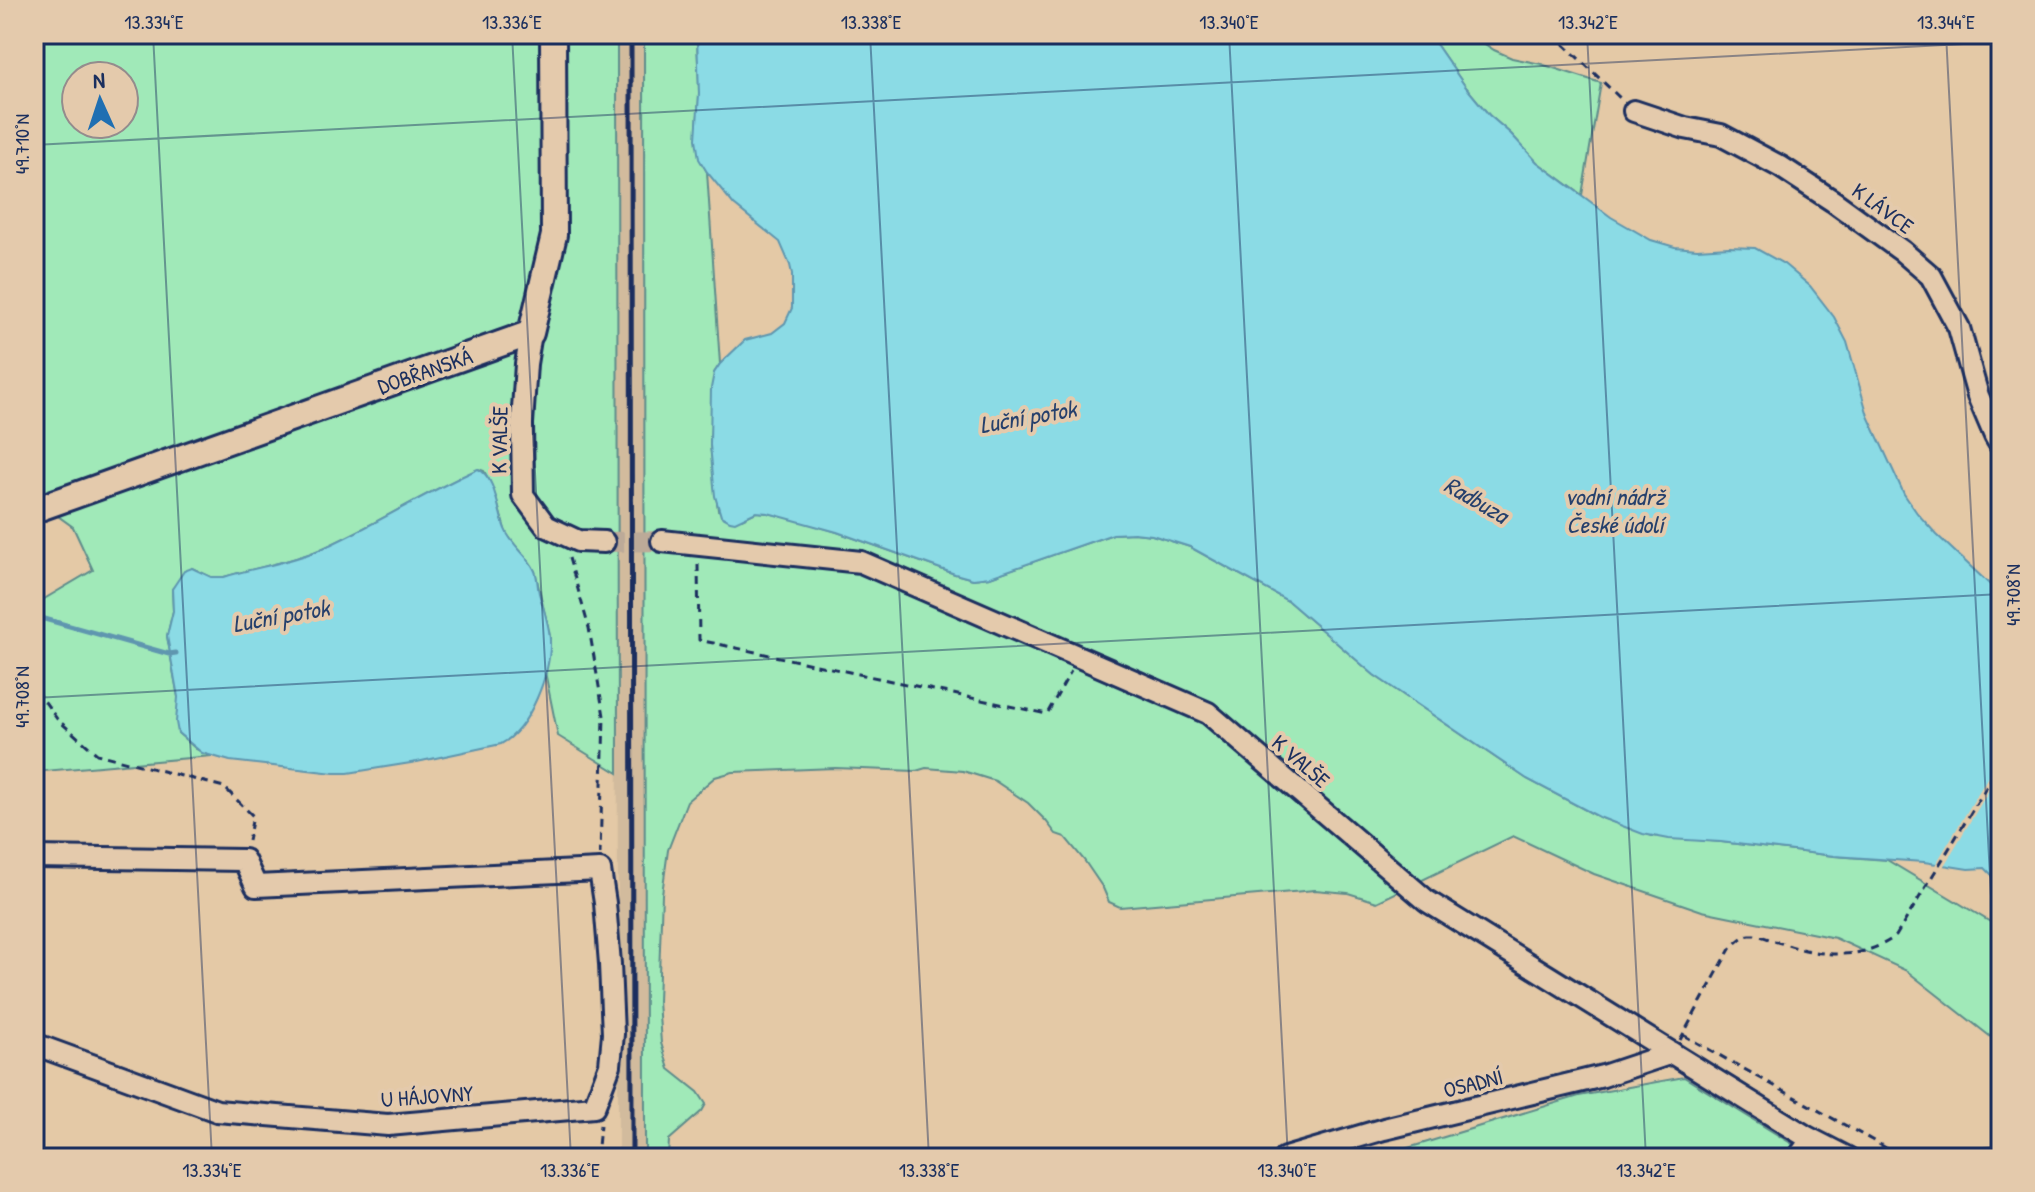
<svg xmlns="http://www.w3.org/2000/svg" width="2035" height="1192" font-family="'Patrick Hand',sans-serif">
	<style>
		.built { fill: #d2bb9d }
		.green { fill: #a0e9b8; stroke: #5e8c8b; stroke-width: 2; fill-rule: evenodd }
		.water { fill: #8bdbe5; stroke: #5e96af; stroke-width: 2 }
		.pier { fill: #e4c9a6 }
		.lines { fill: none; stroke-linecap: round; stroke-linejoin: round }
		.stream { stroke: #5e96af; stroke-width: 5 }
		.minor-tunnel { stroke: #bcaa98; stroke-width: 20; stroke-dasharray: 20 10; stroke-linecap: butt }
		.service-casing { stroke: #1b2f5e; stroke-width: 16 }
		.minor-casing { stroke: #1b2f5e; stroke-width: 26 }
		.tertiary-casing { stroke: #1b2f5e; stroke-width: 30 }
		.path { stroke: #1b2f5e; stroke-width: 3; stroke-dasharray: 8 6; stroke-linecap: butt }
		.service { stroke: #e4caac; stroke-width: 10 }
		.minor { stroke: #e4caac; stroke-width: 20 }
		.tertiary { stroke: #e4caac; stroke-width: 24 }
		.rail { stroke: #1b2f5e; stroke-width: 5 }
		.ticks { fill: none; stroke: #1b2f5e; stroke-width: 2; stroke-opacity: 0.45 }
		.labels { text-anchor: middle; stroke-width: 8; stroke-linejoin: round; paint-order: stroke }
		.street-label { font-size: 22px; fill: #1b2f5e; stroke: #e4caac }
		.water-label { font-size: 24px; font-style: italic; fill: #26406c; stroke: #e4caac }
		.neatline { fill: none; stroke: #1b2f5e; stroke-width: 3 }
		.ticks-label { font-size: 20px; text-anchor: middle; fill: #1b2f5e }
	</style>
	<rect width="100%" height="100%" fill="#e4c9a6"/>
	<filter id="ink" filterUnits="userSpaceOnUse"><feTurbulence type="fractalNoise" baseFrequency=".0125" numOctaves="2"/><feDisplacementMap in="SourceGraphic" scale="16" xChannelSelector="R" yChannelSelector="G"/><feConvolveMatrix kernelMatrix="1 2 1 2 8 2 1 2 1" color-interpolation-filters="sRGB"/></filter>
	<g filter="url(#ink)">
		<polygon class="built" points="617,34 644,34 645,1158 618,1158"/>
		<g class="green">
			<path d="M34 34H617L618 773 558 736 545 672 549 653 550 636 535 571 506 533 496 498 489 480 484 471 479 469C424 493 374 526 319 550 289 563 256 567 224 577H211L192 568 172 589 173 611 167 636 178 697V733L196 749 211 756 34 772V605L93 570 73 527 44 506 34 504ZM76 76H124V124H76Z"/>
			<path d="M644 34H697C697 53 699 72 699 92 699 122 691 145 707 172L720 364 714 373 710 445 718 510 742 519 756 512 768 513 791 518 837 532 955 574 973 579 990 577 1113 534 1134 533 1152 535 1190 547 1288 601 1374 675 1527 779 1599 817 1652 836 1721 842 1834 856 1887 860 1997 926 2001 932V1045L1907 971 1835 938 1702 911 1594 874 1513 836 1377 902 1348 893 1315 890 1120 907 1109 902 1103 888 1084 860 1065 837 1056 834 1046 821 1028 803 995 781 963 771 926 768 916 771 835 768 733 772 715 777 687 801 668 850 662 894 658 1001 661 1043 669 1069 698 1092 706 1104 702 1111 669 1140 668 1158H645Z"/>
			<polygon points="1429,34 1470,34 1494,50 1512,58 1541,64 1601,83 1582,195 1537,162 1511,134 1489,115 1465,86"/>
			<polygon points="1684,1077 1815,1158 1375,1158 1579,1096"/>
		</g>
		<g class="water">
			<polygon points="697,34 1429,34 1465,86 1489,115 1511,134 1537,162 1611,217 1651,240 1675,247 1697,249 1729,247 1755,248 1784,264 1810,286 1834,317 1847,342 1868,416 1904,494 1917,513 1937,535 2001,595 2001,884 1985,868 1968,869 1924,862 1834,856 1721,842 1669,839 1643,834 1599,817 1527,779 1374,675 1288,601 1190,547 1152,535 1134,533 1113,534 990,577 973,579 955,574 837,532 768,513 756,512 735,522 730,521 721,516 715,496 710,445 711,388 714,373 720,364 745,340 772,333 785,323 792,308 792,274 790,265 780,242 734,205 707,172 699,159 696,139 699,94"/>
			<path d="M478 469C496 476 498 513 505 529 511 545 527 554 534 569 538 576 537 585 539 593 543 608 550 625 550 641 551 672 530 729 501 744L417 762 348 773H334L230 761 202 753 178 733 176 722 178 697 167 636 173 611 172 589 184 571 192 568 211 577H224C256 567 289 563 319 550 374 526 424 493 478 469Z"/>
		</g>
		<polygon class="pier" points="2001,755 2001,770 1942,869 1934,867"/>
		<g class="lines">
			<polyline class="stream" points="34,616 169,654 176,653"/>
			<polyline class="minor-tunnel" points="604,542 662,541"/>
			<g class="service-casing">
				<polyline id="service" points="1792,1158 1807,1137"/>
			</g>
			<g class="minor-casing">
				<g id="minor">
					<polyline points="1634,111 1685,128 1721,135 1781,167 1833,201 1902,251 1931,276 1959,328 1978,396 1995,436 2001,446"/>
					<polyline points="531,333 526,364 522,424 523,495 546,526 578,541 604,542"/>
					<polyline points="662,541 861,562 1208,713 1427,901 1807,1137 1848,1158"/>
					<polyline points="34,857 244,860 256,886 600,870 605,903 610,964 613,1034 610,1065 594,1107 388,1125 217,1111 34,1044"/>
					<polyline points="1285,1158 1384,1129 1603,1076 1672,1053"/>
				</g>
			</g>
			<g class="tertiary-casing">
				<polyline id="tertiary" points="34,510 531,333 554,235 553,34"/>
			</g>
			<g class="path">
				<polyline points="1553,34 1620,98"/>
				<polyline points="569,558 589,628 604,716 600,854"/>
				<polyline points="698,564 699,640 1047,714 1071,671"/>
				<polyline points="34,676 38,692 57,719 97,754 224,787 253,816 248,841"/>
				<polyline points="1683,1035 1904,1158"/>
				<path d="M1680 1040 1730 949C1736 943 1741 936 1750 935 1760 934 1772 941 1781 943 1820 956 1860 962 1896 936L2001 763"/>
				<polyline points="597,1158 600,1125"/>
			</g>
			<use href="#service" class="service"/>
			<use href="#minor" class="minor"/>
			<use href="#tertiary" class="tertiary"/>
			<polyline class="rail" points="631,34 632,1158"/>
		</g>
	</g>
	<path class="ticks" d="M153 34 212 1158M512 34 571 1158M870 34 929 1158M1229 34 1288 1158M1587 34 1646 1158M1946 34 2001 1087M34 145 2001 42M34 698 2001 594M1797 1158 2001 1147"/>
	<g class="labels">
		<g class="street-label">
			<text transform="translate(1883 208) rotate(36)" y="8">K LÁVCE</text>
			<text transform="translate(425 371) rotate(-19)" y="8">DOBŘANSKÁ</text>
			<text transform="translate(499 440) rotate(-89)" y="8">K VALŠE</text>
			<text transform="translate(1301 761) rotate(41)" y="8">K VALŠE</text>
			<text transform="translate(1473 1083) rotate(-14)" y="8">OSADNÍ</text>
			<text transform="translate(427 1096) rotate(-4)" y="8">U HÁJOVNY</text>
		</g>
		<g class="water-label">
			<text transform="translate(1028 417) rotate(-10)" y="8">Luční potok</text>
			<text x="1615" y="505">vodní nádrž<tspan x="1615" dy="28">České údolí</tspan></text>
			<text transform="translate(1476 500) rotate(30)" y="8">Radbuza</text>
			<text transform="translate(281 616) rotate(-10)" y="8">Luční potok</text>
		</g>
	</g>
	<rect width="2035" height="1192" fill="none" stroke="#e4caac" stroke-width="88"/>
	<g transform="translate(100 100) rotate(357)"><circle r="38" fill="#e4caac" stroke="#948c8d" stroke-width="2"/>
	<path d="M0-6L14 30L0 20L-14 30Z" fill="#1f6fb2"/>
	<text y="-12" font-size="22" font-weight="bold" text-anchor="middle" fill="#1b2f5e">N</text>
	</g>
	<rect x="44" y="44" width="1947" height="1104" class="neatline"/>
	<g class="ticks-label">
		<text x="154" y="29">13.334°E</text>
		<text x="512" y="29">13.336°E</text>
		<text x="871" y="29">13.338°E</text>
		<text x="1229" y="29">13.340°E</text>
		<text x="1588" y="29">13.342°E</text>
		<text x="1946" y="29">13.344°E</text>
		<text transform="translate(22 144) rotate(-90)" y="7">49.710°N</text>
		<text transform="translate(2013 595) rotate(-90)" y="7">49.708°N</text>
		<text transform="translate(22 697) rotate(-90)" y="7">49.708°N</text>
		<text x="212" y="1177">13.334°E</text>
		<text x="570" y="1177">13.336°E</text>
		<text x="929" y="1177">13.338°E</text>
		<text x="1287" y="1177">13.340°E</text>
		<text x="1646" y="1177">13.342°E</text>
	</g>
</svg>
